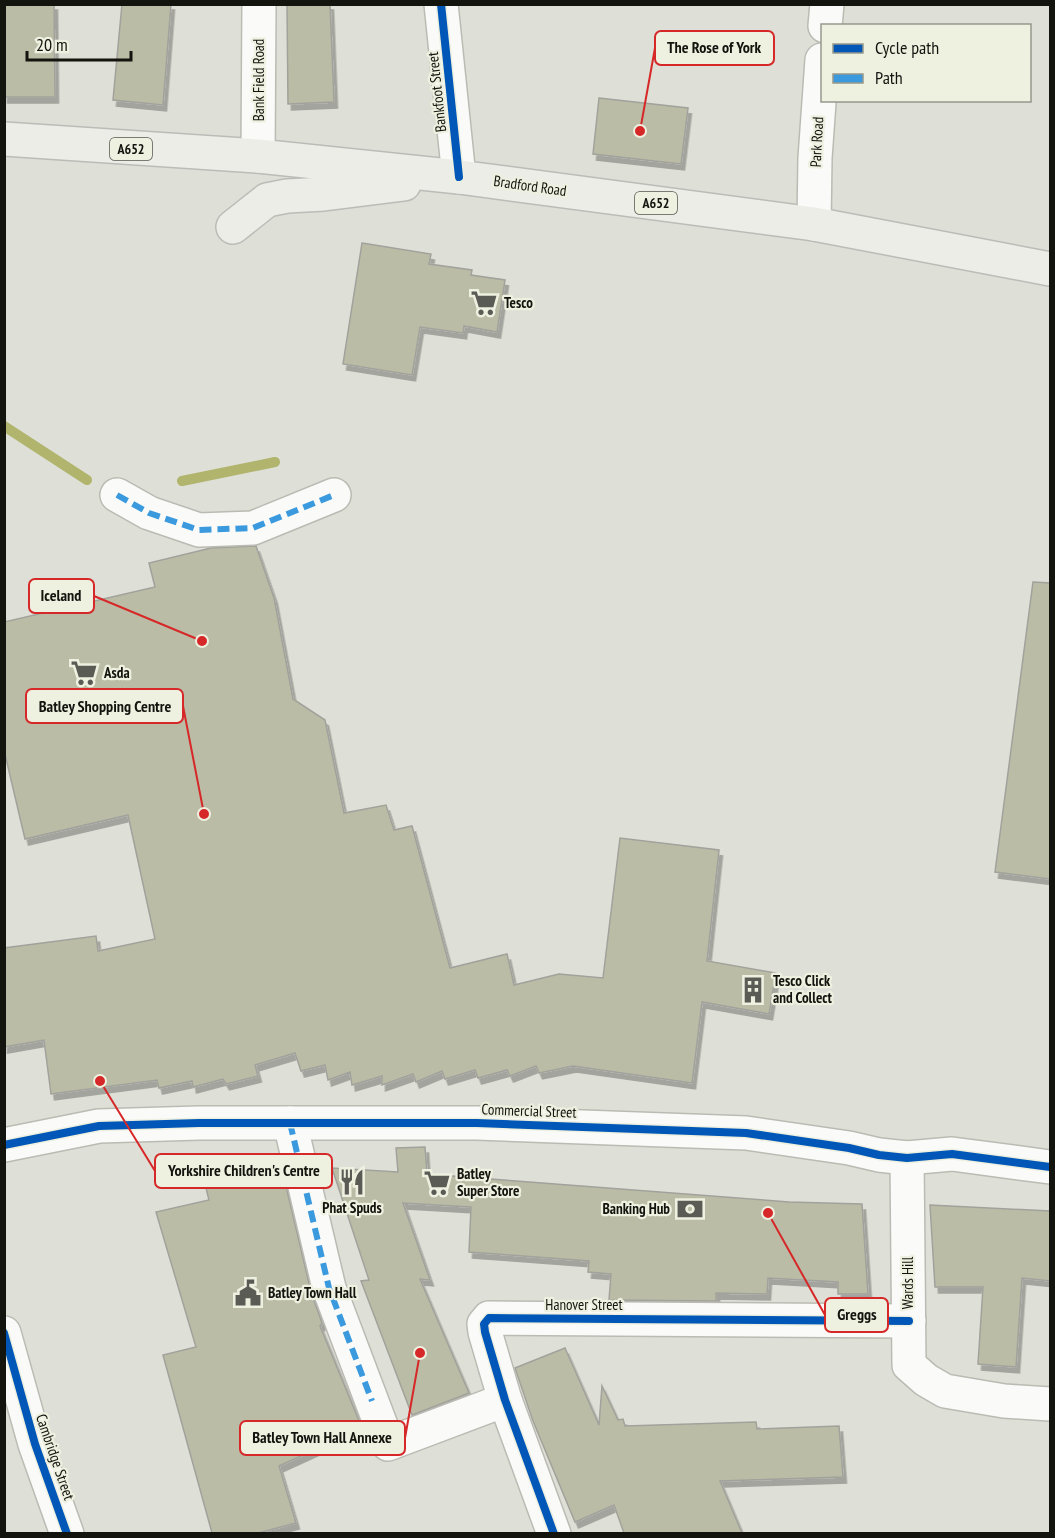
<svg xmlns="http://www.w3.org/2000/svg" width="1055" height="1538" font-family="'PT Sans Narrow',sans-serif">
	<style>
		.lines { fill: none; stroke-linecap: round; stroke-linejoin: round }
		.stream { stroke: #b0b46c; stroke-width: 10 }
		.building { fill: #bbbca6; stroke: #a2a29c; stroke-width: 1.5; filter: url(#shadow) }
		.minor-casing { stroke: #bbbbb4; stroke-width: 36 }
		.major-casing { stroke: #bbbcb8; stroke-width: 36 }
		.minor { stroke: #fafaf9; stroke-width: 33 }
		.major { stroke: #ecede7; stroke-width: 33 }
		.quiet { stroke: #3b9ade; stroke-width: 6; stroke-dasharray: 12 6; stroke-linecap: butt }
		.cycleway-casing { stroke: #eef0e0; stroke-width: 11 }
		.cycleway { stroke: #0057b8; stroke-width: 8 }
		.labels { text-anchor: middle; stroke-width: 4.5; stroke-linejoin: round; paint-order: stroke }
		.shield { fill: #eef0e0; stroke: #55564e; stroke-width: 1.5 }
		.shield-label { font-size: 14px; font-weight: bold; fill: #14140f }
		.street-label { font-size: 15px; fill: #14140f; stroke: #eef0e0 }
		.poi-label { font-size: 15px; font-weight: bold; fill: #14140f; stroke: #eef0e0; text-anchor: start }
		.leader { fill: none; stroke: #d62828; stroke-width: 2 }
		.callout-dot { fill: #d62828; stroke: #eef0e0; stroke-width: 2 }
		.callout { fill: #eef0e0; stroke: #d62828; stroke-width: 2 }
		.callout-label { font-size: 16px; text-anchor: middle; font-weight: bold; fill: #14140f }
	</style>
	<defs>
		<filter id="shadow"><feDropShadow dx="3.5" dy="6" stdDeviation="0" flood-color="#0004"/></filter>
	</defs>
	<rect width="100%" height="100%" fill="#dedfd6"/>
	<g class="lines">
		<g class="stream">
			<polyline points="4,426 87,480"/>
			<polyline points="182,481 275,462"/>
		</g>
	</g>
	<g class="building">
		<polygon points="4,4 54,4 55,97 4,97"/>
		<polygon points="122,4 171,4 163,105 113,100"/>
		<polygon points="287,4 330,4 334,102 288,104"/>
		<polygon points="599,98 688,108 681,164 593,154"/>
		<polygon points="362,243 431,254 429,264 472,270 471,275 505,280 497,332 464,326 463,333 420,327 412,375 343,364"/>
		<polygon points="256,546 274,598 293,699 325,720 344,813 386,805 394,830 412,826 450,968 507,954 514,985 559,974 603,978 620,838 719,850 707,961 776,973 769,1014 702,1002 692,1083 573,1066 539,1073 536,1066 510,1076 507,1070 478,1078 475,1070 445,1079 442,1071 416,1082 413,1074 382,1085 382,1076 352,1085 350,1072 328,1080 325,1065 301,1071 295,1053 255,1065 258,1076 226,1084 223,1079 193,1087 192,1081 159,1088 157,1080 51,1094 44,1040 4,1047 4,948 96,936 98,951 155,939 128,815 25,839 4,750 4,622 155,587 149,563 211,548"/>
		<polygon points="1033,582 1050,583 1050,879 995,872"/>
		<polygon points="425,1147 427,1174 789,1202 862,1204 868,1294 838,1294 838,1282 768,1278 767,1294 716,1293 716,1301 609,1300 611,1274 588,1272 589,1261 469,1252 471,1207 403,1203 430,1280 420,1279 469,1393 412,1415 361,1281 369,1280 332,1168 398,1172 396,1148"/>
		<polygon points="281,1165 311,1292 322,1323 320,1326 362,1428 279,1466 296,1523 258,1533 212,1533 163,1355 196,1347 156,1212 209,1200 205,1184"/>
		<polygon points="930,1205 1050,1211 1050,1281 1022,1278 1016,1367 978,1364 983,1287 935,1287"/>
		<polygon points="565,1348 599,1425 602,1386 618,1420 623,1419 625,1426 756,1422 757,1429 839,1426 843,1477 720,1481 742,1533 624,1533 614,1505 575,1522 533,1421 515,1368"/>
	</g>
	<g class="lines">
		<g class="minor-casing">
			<g id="minor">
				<polyline points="441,4 459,177"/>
				<polyline points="825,26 827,4"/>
				<polyline points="258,156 259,4"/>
				<polyline points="814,224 815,158 822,60"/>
				<polyline points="117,495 149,513 199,530 253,528 334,495"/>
				<polyline points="290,1123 329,1288 388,1444 505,1400"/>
				<polyline points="4,1145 99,1126 199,1123 477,1123 746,1133 849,1148 879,1155 907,1158 952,1154 1050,1167"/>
				<polyline points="907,1158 909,1365 926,1380 945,1391 1004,1401 1050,1404"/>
				<polyline points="4,1333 35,1444 67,1534"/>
				<polyline points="554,1534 505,1400 485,1332 484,1324 489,1318 909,1321"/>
			</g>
		</g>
		<g class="major-casing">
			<g id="major">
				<polyline points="4,139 258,156 459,177 814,224 1050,269"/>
				<polyline points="233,227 267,200 287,196 324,194 404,184"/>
			</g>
		</g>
		<use href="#minor" class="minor"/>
		<use href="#major" class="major"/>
		<g class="quiet">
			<polyline points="117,495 149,513 199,530 253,528 334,495"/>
			<polyline points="290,1123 329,1288 372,1401"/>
		</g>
		<g class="cycleway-casing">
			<g id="cycleway">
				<polyline points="441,4 459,177"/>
				<polyline points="4,1145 99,1126 199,1123 477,1123 746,1133 849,1148 879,1155 907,1158 952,1154 1050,1167"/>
				<polyline points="4,1333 35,1444 67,1534"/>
				<polyline points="554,1534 505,1400 485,1332 484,1324 489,1318 909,1321"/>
			</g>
		</g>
		<use href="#cycleway" class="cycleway"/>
	</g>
	<defs>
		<g id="supermarket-bare" transform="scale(2.07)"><path d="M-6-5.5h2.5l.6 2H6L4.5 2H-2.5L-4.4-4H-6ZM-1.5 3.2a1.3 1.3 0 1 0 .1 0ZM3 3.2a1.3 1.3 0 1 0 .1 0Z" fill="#5b5b55" stroke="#eef0e0" stroke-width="2.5" paint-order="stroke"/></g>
		<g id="building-bare" transform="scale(2.07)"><path d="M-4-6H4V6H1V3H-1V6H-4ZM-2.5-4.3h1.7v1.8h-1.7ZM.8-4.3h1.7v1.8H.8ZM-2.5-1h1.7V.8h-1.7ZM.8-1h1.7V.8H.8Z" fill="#5b5b55" stroke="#eef0e0" stroke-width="2.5" paint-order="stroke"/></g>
		<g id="restaurant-bare" transform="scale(2.07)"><path d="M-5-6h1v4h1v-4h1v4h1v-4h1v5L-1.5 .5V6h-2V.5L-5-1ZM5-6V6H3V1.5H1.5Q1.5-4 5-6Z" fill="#5b5b55" stroke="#eef0e0" stroke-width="2.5" paint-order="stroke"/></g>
		<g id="bank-bare" transform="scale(2.07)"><path d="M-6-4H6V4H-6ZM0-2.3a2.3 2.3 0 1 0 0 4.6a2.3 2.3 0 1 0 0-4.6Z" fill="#5b5b55" stroke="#eef0e0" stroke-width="2.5" paint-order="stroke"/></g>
		<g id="civic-bare" transform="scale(2.07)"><path d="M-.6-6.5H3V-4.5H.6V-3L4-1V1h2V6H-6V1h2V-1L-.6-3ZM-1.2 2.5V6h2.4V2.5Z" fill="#5b5b55" stroke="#eef0e0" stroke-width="2.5" paint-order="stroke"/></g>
	</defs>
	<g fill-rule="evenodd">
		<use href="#supermarket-bare" x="484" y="303"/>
		<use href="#supermarket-bare" x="84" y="673"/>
		<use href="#building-bare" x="753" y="990"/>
		<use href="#restaurant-bare" x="352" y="1182"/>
		<use href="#supermarket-bare" x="437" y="1183"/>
		<use href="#bank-bare" x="690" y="1209"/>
		<use href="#civic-bare" x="248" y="1293"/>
	</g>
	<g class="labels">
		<g class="shield">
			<rect x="110" y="138" width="42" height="22" rx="4.5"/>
			<rect x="635" y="192" width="42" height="22" rx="4.5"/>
		</g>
		<g class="shield-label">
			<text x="131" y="154">A652</text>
			<text x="656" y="208">A652</text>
		</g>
		<g class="street-label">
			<text transform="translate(259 80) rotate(-90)" y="5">Bank Field Road</text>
			<text transform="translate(437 92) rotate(-96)" y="5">Bankfoot Street</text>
			<text transform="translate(817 142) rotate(-87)" y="5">Park Road</text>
			<text transform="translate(530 186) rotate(8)" y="5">Bradford Road</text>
			<text transform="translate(529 1111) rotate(2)" y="5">Commercial Street</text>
			<text transform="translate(908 1283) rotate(-90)" y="5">Wards Hill</text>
			<text x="584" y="1310">Hanover Street</text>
			<text transform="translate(55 1457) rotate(71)" y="5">Cambridge Street</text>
		</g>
		<g class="poi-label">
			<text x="504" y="308">Tesco</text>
			<text x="104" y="678">Asda</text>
			<text x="773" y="986">Tesco Click<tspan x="773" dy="17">and Collect</tspan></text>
			<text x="457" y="1179">Batley<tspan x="457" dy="17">Super Store</tspan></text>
			<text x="352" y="1213" text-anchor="middle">Phat Spuds</text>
			<text x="670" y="1214" text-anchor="end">Banking Hub</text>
			<text x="268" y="1298">Batley Town Hall</text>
		</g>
	</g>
	<path class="leader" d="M640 131L655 48M202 641L94 596M204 814L183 706M100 1081L155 1171M768 1213L825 1315M420 1353L405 1438"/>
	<g class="callout-dot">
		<circle cx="640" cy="131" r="6"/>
		<circle cx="202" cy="641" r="6"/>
		<circle cx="204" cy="814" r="6"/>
		<circle cx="100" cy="1081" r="6"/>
		<circle cx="768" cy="1213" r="6"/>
		<circle cx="420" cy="1353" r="6"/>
	</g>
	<g class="callout">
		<rect x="655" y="31" width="119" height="34" rx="6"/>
		<rect x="29" y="579" width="65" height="34" rx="6"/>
		<rect x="26" y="689" width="157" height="34" rx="6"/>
		<rect x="155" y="1154" width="177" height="34" rx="6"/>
		<rect x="825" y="1298" width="63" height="34" rx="6"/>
		<rect x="240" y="1421" width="165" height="34" rx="6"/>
	</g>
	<g class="callout-label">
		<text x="714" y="53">The Rose of York</text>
		<text x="61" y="601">Iceland</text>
		<text x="105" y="712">Batley Shopping Centre</text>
		<text x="244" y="1176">Yorkshire Children's Centre</text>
		<text x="857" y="1320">Greggs</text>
		<text x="322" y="1443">Batley Town Hall Annexe</text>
	</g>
	<rect width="1055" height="1538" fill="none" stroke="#14140f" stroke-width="12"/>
	<rect x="821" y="24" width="210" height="78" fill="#eef0e0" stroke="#97988c" stroke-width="1.5"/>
	<rect x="833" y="44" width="30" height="9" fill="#0057b8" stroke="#97988c" stroke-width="1.5"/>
	<text x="875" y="54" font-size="18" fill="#14140f">Cycle path</text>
	<rect x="833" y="74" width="30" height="9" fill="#3b9ade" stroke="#97988c" stroke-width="1.5"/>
	<text x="875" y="84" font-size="18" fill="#14140f">Path</text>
	<path d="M27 51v9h104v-9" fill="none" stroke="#14140f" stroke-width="3"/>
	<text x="36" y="51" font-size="18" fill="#14140f" stroke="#eef0e0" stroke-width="4.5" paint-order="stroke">20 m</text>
</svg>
